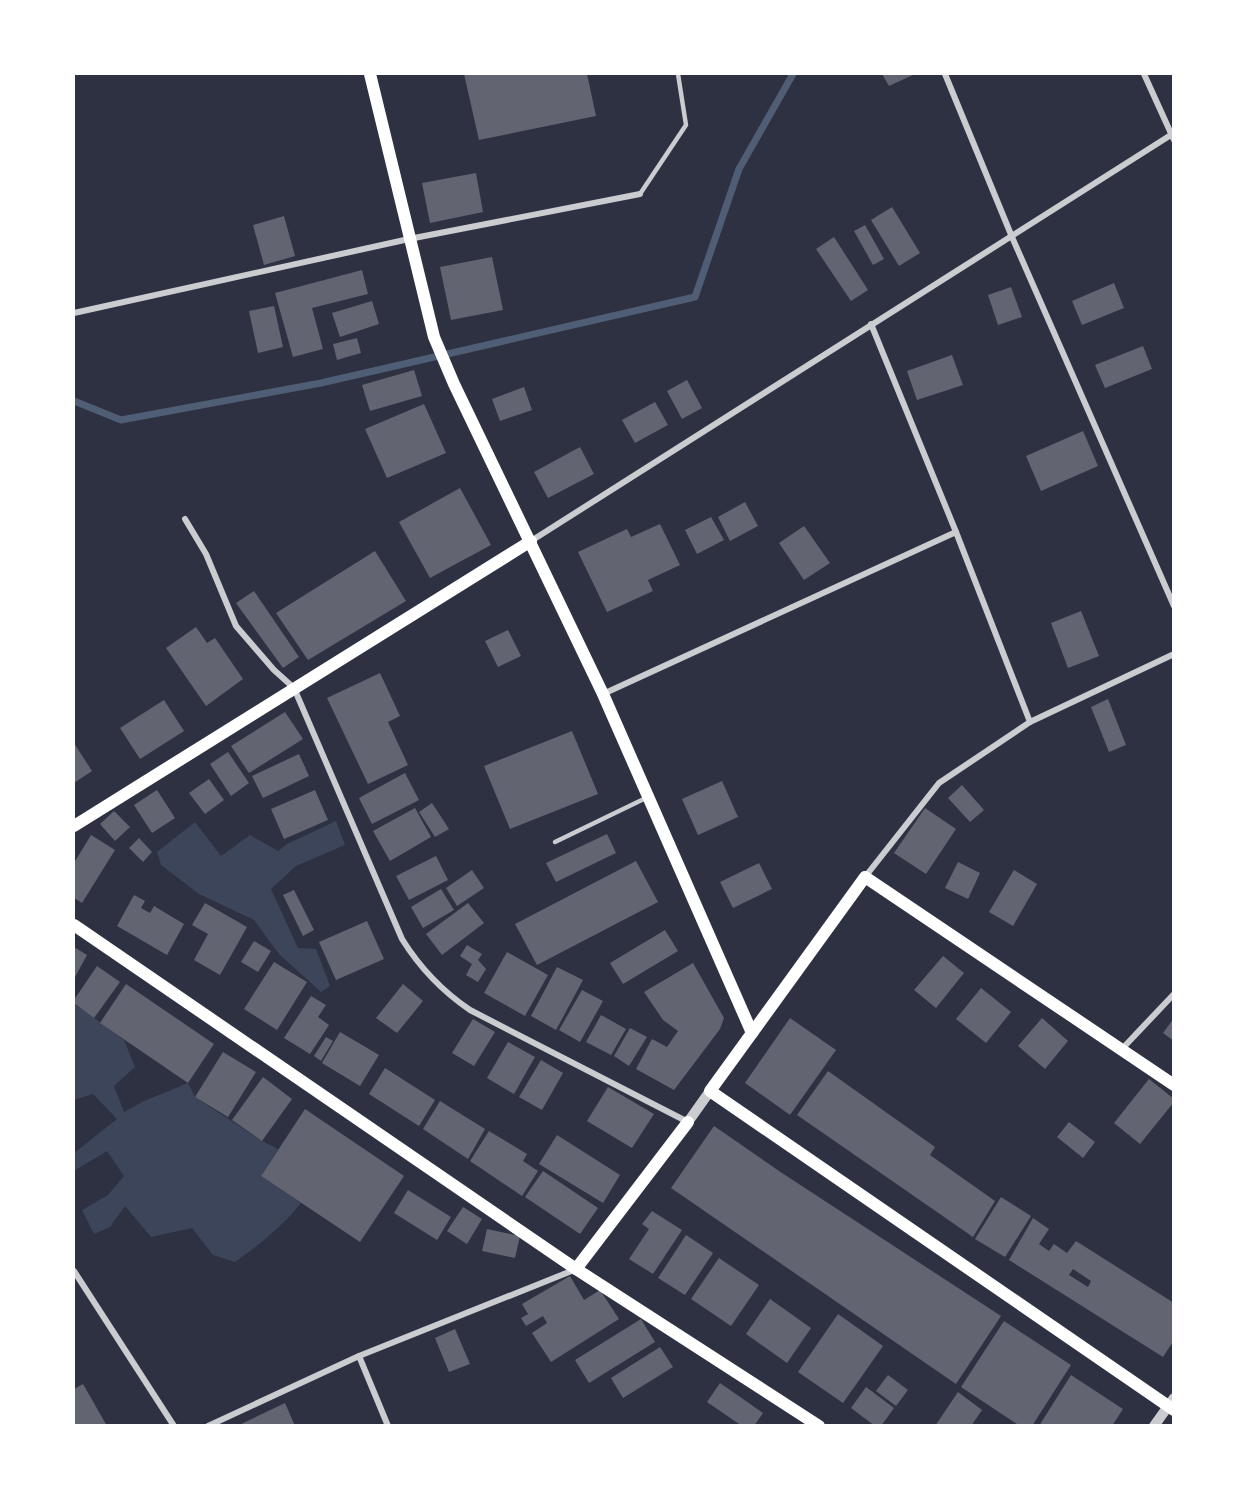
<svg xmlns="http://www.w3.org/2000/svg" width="1247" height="1499" font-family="'Golos Text',sans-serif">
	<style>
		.green { fill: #3c4559 }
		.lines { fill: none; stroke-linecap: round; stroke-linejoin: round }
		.stream { stroke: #4f5d75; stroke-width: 7 }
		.building { fill: #626471; fill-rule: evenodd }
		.service { stroke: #caccd0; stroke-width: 4.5 }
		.minor { stroke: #caccd0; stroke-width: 6 }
		.tertiary { stroke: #caccd0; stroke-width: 10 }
		.secondary { stroke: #fff; stroke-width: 12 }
	</style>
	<rect width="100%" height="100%" fill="#2d3142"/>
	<g class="green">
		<polygon points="336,821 345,845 296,866 271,889 298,948 316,949 330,986 321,992 279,954 254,920 199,894 161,865 157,852 195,822 221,856 250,835 278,851 287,844"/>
		<path d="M74 1003 124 1040 135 1067 114 1086 124 1112 144 1101 188 1083 195 1097 262 1141 278 1149 261 1176 301 1203C282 1227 260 1244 235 1262L213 1255 192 1228 151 1237 125 1206 110 1227 94 1234 82 1210 108 1195 124 1176 107 1151 74 1171V1153L117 1119 93 1094 74 1100Z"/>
	</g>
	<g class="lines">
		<polyline class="stream" points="74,401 121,420 321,383 695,297 739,169 793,74"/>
	</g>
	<g class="building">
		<polygon points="464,74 587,74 596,116 479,140"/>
		<polygon points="882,74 915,74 889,86"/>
		<polygon points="476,173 483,212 430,223 422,183"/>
		<polygon points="892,207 920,253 899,266 871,220"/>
		<polygon points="284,216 295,256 264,265 253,225"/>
		<polygon points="865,225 884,259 873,265 854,231"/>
		<polygon points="834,237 868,290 851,301 816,249"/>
		<polygon points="492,257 503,310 451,320 440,267"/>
		<polygon points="362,270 368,294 312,308 323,349 293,357 275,293"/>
		<polygon points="1114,283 1124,308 1082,325 1072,301"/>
		<polygon points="1011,287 1022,317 998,325 988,295"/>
		<polygon points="372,301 379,324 340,337 332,313"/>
		<polygon points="274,306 283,347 258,353 249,311"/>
		<polygon points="357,338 361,353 337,360 333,344"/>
		<polygon points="1143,346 1152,369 1105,388 1095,365"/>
		<polygon points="952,355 963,385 917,400 907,371"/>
		<polygon points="414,370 422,396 370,411 362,385"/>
		<polygon points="687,380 702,408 682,419 667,391"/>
		<polygon points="524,387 532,410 500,421 492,399"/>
		<polygon points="655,402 668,425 635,443 622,420"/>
		<polygon points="424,404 446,453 387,478 365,429"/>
		<polygon points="1083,431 1098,466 1041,491 1026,456"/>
		<polygon points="580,447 594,474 548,498 534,472"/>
		<polygon points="460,488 491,545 430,578 399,522"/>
		<polygon points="745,502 758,526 730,541 718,517"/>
		<polygon points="711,517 724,540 697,554 685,530"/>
		<polygon points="660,524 680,565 648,580 653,591 607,612 578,552 627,529 631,537"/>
		<polygon points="804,526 830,563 804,580 779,543"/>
		<polygon points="375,551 406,601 308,660 276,613"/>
		<polygon points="254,591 299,657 283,668 236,603"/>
		<polygon points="1081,611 1099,656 1068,668 1051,623"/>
		<polygon points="196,627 207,643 215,638 243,679 206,706 166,648"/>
		<polygon points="508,630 521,656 498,667 485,641"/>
		<polygon points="380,673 400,716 388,722 408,765 368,784 327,698"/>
		<polygon points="1108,699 1126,745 1109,752 1091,707"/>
		<polygon points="164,700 184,731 140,759 120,728"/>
		<polygon points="285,712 303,739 249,773 231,746"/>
		<polygon points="572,731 598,794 510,829 484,766"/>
		<polygon points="74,743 92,771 74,783"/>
		<polygon points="228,752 249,783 231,796 210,764"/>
		<polygon points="299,754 309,776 263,798 252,776"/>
		<polygon points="405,773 419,800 372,824 359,798"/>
		<polygon points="209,779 224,800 205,814 189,793"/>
		<polygon points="722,781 738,817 698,835 682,799"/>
		<polygon points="962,785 984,810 970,822 948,798"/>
		<polygon points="157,790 175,818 152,833 134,805"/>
		<polygon points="315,790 328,820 284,839 271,809"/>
		<polygon points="432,803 449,829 435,837 419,812"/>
		<polygon points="415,808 431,837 390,861 373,831"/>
		<polygon points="925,808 956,829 926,874 894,853"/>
		<polygon points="114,811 130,827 115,841 100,824"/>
		<polygon points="607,834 616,853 556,882 546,863"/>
		<polygon points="91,835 115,850 82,903 74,898 74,863"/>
		<polygon points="139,838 152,852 143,862 129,848"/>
		<polygon points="436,856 448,880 409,900 396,876"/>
		<polygon points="636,861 658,902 537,965 515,924"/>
		<polygon points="958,862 980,873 968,899 945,888"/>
		<polygon points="759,863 772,889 733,908 720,882"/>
		<polygon points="472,870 484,888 457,906 446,888"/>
		<polygon points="1014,870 1037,884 1013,926 989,912"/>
		<polygon points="441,889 454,910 423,928 411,907"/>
		<polygon points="294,890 314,930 303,936 283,895"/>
		<polygon points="134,895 145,901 141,908 150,913 154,906 184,924 167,955 117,926"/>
		<polygon points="205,903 247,927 220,975 194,960 208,934 192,925"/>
		<polygon points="468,903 484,923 442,955 426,934"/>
		<polygon points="367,921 384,959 336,980 319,942"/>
		<polygon points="665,930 678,951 623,984 610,963"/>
		<polygon points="254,941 271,951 258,972 241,962"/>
		<polygon points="467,945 482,954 478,960 486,969 478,982 466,975 472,964 460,956"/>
		<polygon points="74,947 87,955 74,979"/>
		<polygon points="507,952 548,975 525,1016 484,993"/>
		<polygon points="943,956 964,973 936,1008 914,990"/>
		<polygon points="274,962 307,982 277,1030 244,1009"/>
		<polygon points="693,963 724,1018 720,1029 674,1090 636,1069 652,1039 667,1047 678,1031 663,1020 644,992"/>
		<polygon points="97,966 120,982 94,1018 74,1003 74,1000"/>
		<polygon points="557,967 583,980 556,1030 531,1016"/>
		<polygon points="126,984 214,1044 188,1083 100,1023"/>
		<polygon points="403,984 423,1001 397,1033 376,1018"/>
		<polygon points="981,988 1011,1012 986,1043 956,1019"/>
		<polygon points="582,990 603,1001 580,1042 559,1030"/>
		<polygon points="311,996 326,1005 318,1017 329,1025 310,1054 284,1038"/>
		<polygon points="601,1015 626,1029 611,1055 586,1042"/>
		<polygon points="790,1018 836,1050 790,1115 745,1083"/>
		<polygon points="1042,1018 1068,1041 1045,1069 1018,1046"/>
		<polygon points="1174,1018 1174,1041 1163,1033"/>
		<polygon points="473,1019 495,1032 474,1066 452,1053"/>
		<polygon points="630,1028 647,1037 629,1066 614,1056"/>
		<polygon points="340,1032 379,1055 360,1086 322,1063"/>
		<polygon points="326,1037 333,1041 321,1061 314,1056"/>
		<polygon points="508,1042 535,1057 514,1094 487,1078"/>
		<polygon points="223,1052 256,1072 228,1117 195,1097"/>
		<polygon points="541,1060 563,1073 542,1110 519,1097"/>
		<polygon points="385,1068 435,1100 419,1126 369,1094"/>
		<polygon points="828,1071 935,1147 930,1155 995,1201 973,1237 797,1115"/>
		<polygon points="263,1077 292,1099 262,1141 232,1120"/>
		<polygon points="1149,1079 1174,1099 1174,1102 1140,1144 1114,1123"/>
		<polygon points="608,1087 654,1114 632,1148 587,1121"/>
		<polygon points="440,1101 485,1129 468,1159 423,1129"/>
		<polygon points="305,1109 404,1176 360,1242 261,1176"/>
		<polygon points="1069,1122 1095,1142 1083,1158 1057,1137"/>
		<polygon points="714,1126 782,1173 1001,1316 956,1384 671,1188"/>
		<polygon points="489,1131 527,1154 523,1161 538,1171 522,1196 470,1161"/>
		<polygon points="557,1135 620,1175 603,1203 539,1164"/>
		<polygon points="543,1171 598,1208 580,1234 525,1197"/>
		<polygon points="408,1190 451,1217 437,1240 394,1213"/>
		<polygon points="1001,1197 1031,1216 1005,1257 975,1239"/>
		<polygon points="463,1207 482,1219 467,1244 447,1231"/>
		<polygon points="652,1211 682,1230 653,1274 629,1259 649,1229 642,1224"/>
		<path d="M1033 1218 1049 1229 1039 1244 1049 1251 1054 1244 1067 1253 1076 1241 1174 1303V1340L1163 1357 1009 1260ZM1073 1269 1091 1281 1088 1287 1069 1275Z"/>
		<polygon points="487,1229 520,1236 515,1258 482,1251"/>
		<polygon points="686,1235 713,1253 685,1295 658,1278"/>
		<polygon points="719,1258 759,1285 731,1326 691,1299"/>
		<polygon points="570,1276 584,1300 600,1290 619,1319 551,1362 532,1333 547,1323 543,1316 526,1326 521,1318 528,1314 522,1304"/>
		<polygon points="770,1299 811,1328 787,1363 746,1334"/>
		<polygon points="838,1314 883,1346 843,1403 798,1372"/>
		<polygon points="641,1319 655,1342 589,1383 575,1360"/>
		<polygon points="1004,1321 1071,1365 1032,1426 1020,1426 961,1387"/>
		<polygon points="455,1329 470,1364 449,1372 435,1338"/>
		<polygon points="660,1347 673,1367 623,1398 611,1378"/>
		<polygon points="888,1375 908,1390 896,1406 876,1391"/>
		<polygon points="1071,1375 1123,1409 1112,1426 1039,1426"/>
		<polygon points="720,1383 763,1413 754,1426 742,1426 707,1402"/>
		<polygon points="83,1384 107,1426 74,1426 74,1389"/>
		<polygon points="866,1387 894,1408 881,1426 875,1426 851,1408"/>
		<polygon points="958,1392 982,1410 971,1426 935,1426"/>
		<polygon points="285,1403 295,1426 237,1426"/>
	</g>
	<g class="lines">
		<g class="service">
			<polyline points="640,194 686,125 678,74"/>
			<polyline points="555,842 648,797"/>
		</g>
		<g class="minor">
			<polyline points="945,74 1012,237 1174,606"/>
			<polyline points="1144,74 1174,140"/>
			<polyline points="74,313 409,239 640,194"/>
			<polyline points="871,324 956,532 1030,722"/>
			<path d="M185 519 206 554 236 626 274 670 294 688 402 939C420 968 442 991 470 1010L688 1122"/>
			<polyline points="531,541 1174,133"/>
			<polyline points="603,694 956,532"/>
			<polyline points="865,877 939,783 1030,722 1174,654"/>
			<polyline points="1121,1050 1174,994"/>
			<polyline points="74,1271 174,1426"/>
			<polyline points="359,1356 388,1426"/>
			<polyline points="208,1426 359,1356 574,1270"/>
		</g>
		<g class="tertiary">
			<polyline points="688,1122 710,1091"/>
			<polyline points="1154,1426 1174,1398"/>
		</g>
		<g class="secondary">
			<polyline points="370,74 434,337 454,384 603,694 752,1033"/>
			<polyline points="74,826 531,541"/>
			<polyline points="74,925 576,1269 819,1426"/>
			<polyline points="1174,1085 865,877 710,1091 1174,1410"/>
			<polyline points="576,1269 688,1122"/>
		</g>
	</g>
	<rect width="1247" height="1499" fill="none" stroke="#ffffff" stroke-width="150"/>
</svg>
